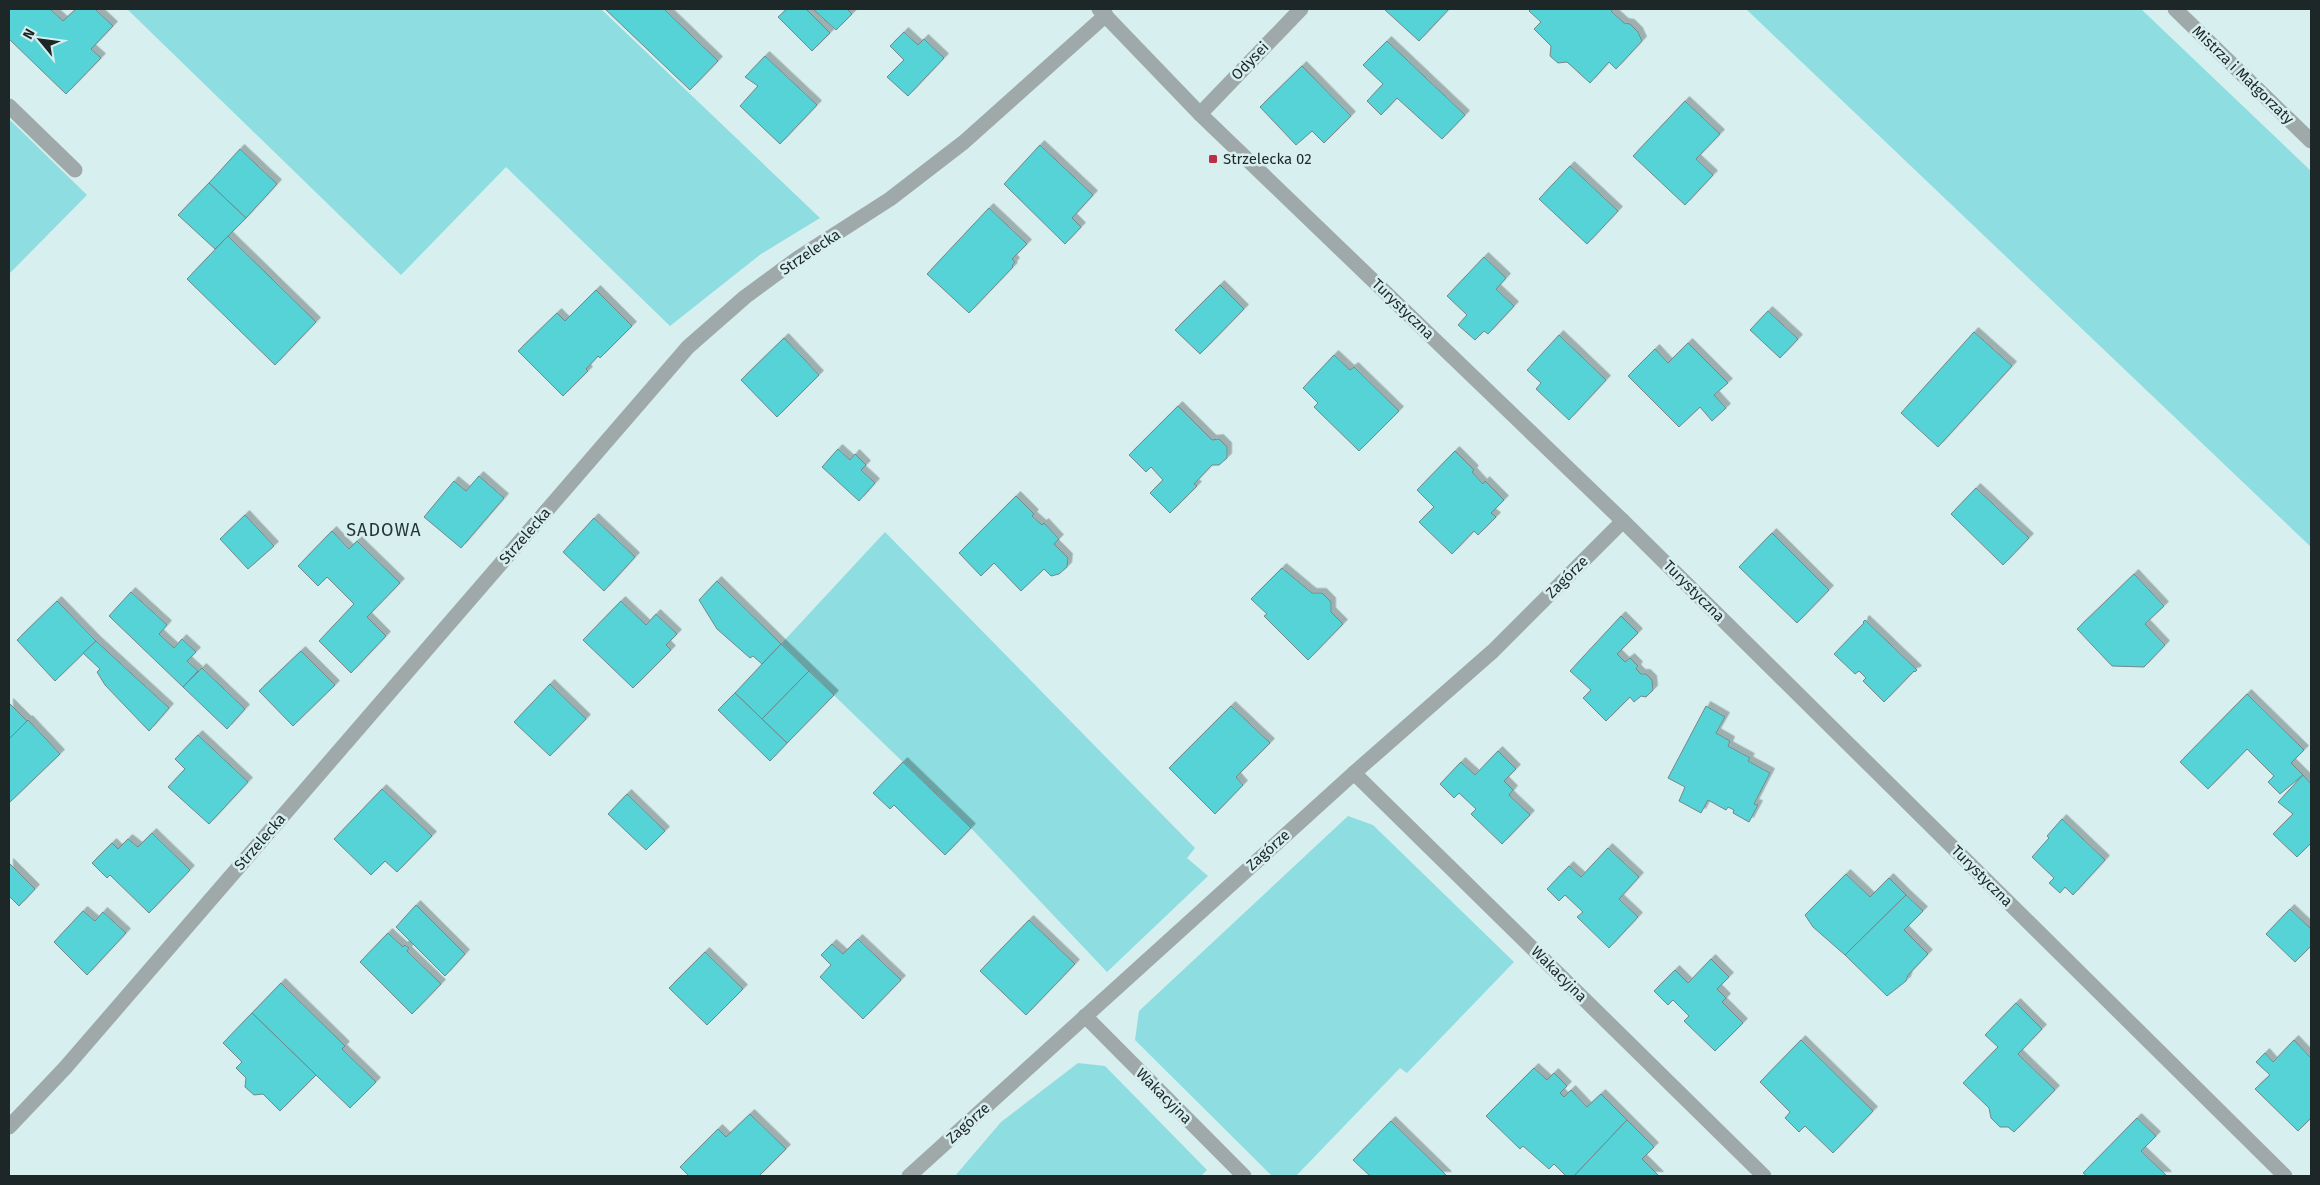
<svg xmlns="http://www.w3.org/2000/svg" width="2320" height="1185" font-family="'Fira Sans',sans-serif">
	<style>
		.green { fill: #8edde0 }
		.building { fill: #55d3d7; stroke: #738889; filter: url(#shadow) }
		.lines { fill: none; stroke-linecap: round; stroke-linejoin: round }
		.service { stroke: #9fa9a9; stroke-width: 15 }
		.minor { stroke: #9fa9a9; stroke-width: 15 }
		.tertiary { stroke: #9fa9a9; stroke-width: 15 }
		.poi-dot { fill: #be2d41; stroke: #d8efef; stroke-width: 2 }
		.labels { text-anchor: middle; stroke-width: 5; stroke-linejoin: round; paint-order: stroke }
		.street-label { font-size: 15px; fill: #1e2727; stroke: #d8efef }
		.poi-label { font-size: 15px; fill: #1e2727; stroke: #d8efef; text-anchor: start }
		.quarter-label { font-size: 18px; letter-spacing: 1px; fill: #243737; stroke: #d8efef }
	</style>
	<defs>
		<filter id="shadow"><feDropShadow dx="4.5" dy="-4.5" stdDeviation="0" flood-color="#0004"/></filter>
	</defs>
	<rect width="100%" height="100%" fill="#d8efef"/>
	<g class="green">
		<polygon points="127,9 601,9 820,218 761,254 670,326 506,167 401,275"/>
		<polygon points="1746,9 2141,9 2311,171 2311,547"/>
		<polygon points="9,119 87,195 9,274"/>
		<polygon points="885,532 1195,848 1187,858 1208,876 1107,972 971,828 781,644"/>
		<polygon points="1348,816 1373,825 1514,962 1407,1073 1400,1068 1296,1176 1272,1176 1135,1040 1139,1011"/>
		<polygon points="1078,1063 1105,1066 1207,1170 1201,1176 955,1176 1001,1122"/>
	</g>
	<g class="building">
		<polygon points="11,9 50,9 63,21 76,9 95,9 113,26 91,49 101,58 66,94 9,39 9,11"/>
		<polygon points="605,9 664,9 718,61 690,90"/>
		<polygon points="787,9 806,9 830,33 812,51 778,17"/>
		<polygon points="813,9 847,9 852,14 836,30"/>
		<polygon points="1384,9 1449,9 1419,41"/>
		<polygon points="1531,9 1613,9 1611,11 1624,23 1630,24 1638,32 1642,41 1616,69 1609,62 1590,83 1567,62 1558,63 1550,56 1551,46 1534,29 1541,22 1529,11"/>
		<polygon points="904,32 918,45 924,39 944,58 908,96 887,77 904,60 890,46"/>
		<polygon points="1387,41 1465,115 1442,139 1397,98 1381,115 1367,101 1383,84 1363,65"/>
		<polygon points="765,56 817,105 780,144 740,106 758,86 745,77"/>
		<polygon points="1302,66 1351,116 1324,143 1312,131 1296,145 1260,107"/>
		<polygon points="1685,101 1720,134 1696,159 1713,175 1685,205 1633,156"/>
		<polygon points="1040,145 1093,195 1072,218 1081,227 1065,244 1004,184"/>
		<polygon points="240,149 277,184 246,218 209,183"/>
		<polygon points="1570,166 1618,211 1587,244 1539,199"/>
		<polygon points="209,183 246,218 215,249 178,215"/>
		<polygon points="989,208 1027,244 1012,259 1015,262 1012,266 1013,267 969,313 927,274"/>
		<polygon points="228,236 316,322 275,365 187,279"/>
		<polygon points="1484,257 1506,278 1496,289 1514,306 1488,334 1484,331 1475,340 1458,325 1467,315 1447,296"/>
		<polygon points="1220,285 1244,309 1200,354 1175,330"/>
		<polygon points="596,290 632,326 600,358 598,356 586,369 588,371 563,396 518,351 557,313 565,321"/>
		<polygon points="1768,311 1798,339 1780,358 1750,330"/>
		<polygon points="1974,332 2012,366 1938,447 1901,413"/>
		<polygon points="1559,335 1606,380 1569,420 1536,389 1541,383 1527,370"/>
		<polygon points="784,338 819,375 777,417 741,380"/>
		<polygon points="1688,343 1728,383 1714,395 1726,408 1712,421 1700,407 1679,427 1628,376 1655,349 1668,363"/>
		<polygon points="1334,355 1350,370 1354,367 1399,411 1359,451 1314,407 1318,403 1303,388"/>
		<polygon points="1178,406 1212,440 1219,439 1227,447 1227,458 1219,465 1212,465 1194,484 1197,486 1170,513 1150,493 1163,480 1151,467 1146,472 1129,455"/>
		<polygon points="838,449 850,460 855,454 866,465 861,470 875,483 859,501 822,467"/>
		<polygon points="1455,451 1474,470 1472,472 1483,484 1485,481 1504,500 1491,513 1496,517 1478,535 1474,531 1452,554 1419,522 1434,507 1417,490"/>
		<polygon points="479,476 504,498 461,548 424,517 454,481 466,491"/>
		<polygon points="1976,488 2029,538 2003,565 1951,514"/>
		<polygon points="1016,496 1034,514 1032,516 1042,525 1044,523 1059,539 1054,544 1068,558 1067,567 1059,574 1051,576 1044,569 1021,591 994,563 981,576 959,553"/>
		<polygon points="245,515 274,546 248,569 220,539"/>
		<polygon points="594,518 635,557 604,591 563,552"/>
		<polygon points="332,531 349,549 357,541 400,583 367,617 386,636 351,673 319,641 354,604 327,577 318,586 298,566"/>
		<polygon points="1772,533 1829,590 1797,623 1739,567"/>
		<polygon points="1282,568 1312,593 1322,593 1331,602 1331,612 1343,624 1308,660 1264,616 1267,614 1251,599"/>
		<polygon points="2134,574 2164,606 2145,624 2165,645 2144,667 2112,666 2077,629"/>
		<polygon points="717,581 781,644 762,664 753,656 750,658 717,629 699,600"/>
		<polygon points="131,592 167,625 159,634 174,648 182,639 196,652 187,661 198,671 183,687 109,616"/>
		<polygon points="57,601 96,641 55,681 17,640"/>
		<polygon points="621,601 646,625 656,614 677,634 666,645 671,650 633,688 583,640"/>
		<polygon points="1621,616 1638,633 1617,654 1625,662 1630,658 1638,666 1636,669 1641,674 1646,674 1652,680 1653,690 1646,697 1641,696 1634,702 1630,697 1606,721 1583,698 1591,690 1570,671"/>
		<polygon points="1865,620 1917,670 1915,672 1914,671 1884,702 1863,681 1866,678 1859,671 1855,674 1834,654 1864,623 1863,622"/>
		<polygon points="96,641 169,708 149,731 105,685 97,672 100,669 83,653"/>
		<polygon points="781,644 809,671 762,719 735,693"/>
		<polygon points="301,651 335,685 293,726 259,691"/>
		<polygon points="202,668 245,709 227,729 183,687"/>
		<polygon points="809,671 834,695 787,743 762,719"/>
		<polygon points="550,684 586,719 550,756 514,722"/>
		<polygon points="735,693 787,743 770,761 718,710"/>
		<polygon points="2247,694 2304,750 2291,763 2303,775 2280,794 2268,782 2274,776 2247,749 2208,789 2180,762"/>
		<polygon points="9,703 27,721 9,739"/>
		<polygon points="1231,706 1270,743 1236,777 1243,785 1215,814 1169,768"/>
		<polygon points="1706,706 1725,717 1716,733 1730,741 1728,746 1750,758 1748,761 1770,773 1754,804 1758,805 1749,822 1733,813 1734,810 1728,807 1726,810 1708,800 1701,813 1679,801 1685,787 1668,778"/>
		<polygon points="28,720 60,754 9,803 9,739"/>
		<polygon points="198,735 248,782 209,824 168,787 185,769 175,759"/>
		<polygon points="1498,751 1516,769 1504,781 1513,790 1509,795 1530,815 1502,844 1471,814 1476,809 1459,793 1454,798 1440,784 1461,762 1475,775"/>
		<polygon points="903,762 971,828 945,855 894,805 890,809 873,793"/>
		<polygon points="2303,775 2311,784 2311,843 2297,857 2273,834 2293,814 2278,802"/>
		<polygon points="382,789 432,836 397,872 385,861 371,875 334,839"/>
		<polygon points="627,794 665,831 646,850 608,814"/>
		<polygon points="2062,819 2105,860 2073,895 2065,887 2060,893 2049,883 2054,878 2032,857 2049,838 2047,836"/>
		<polygon points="152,833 190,870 149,913 110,875 107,878 92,863 112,843 118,849 128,839 138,847"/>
		<polygon points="1608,848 1639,877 1619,899 1638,917 1609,948 1577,917 1583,912 1565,895 1559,901 1547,889 1569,866 1581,877"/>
		<polygon points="9,863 35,889 19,906 9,896"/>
		<polygon points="1846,874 1870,897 1889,878 1906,895 1845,955 1813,927 1805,915"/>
		<polygon points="1906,895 1923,911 1904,930 1928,954 1908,975 1906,981 1887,996 1845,955"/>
		<polygon points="416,905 465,954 445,976 396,927"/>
		<polygon points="2290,909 2311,929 2311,946 2295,962 2266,934"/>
		<polygon points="83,911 95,921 103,912 126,933 87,975 54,942"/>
		<polygon points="1029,920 1075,964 1026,1015 980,971"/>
		<polygon points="388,933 403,947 405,945 409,948 407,951 441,984 412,1014 360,962"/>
		<polygon points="858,939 901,980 863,1019 820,977 831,965 821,955 832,944 843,954"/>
		<polygon points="705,952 743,989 707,1025 669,988"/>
		<polygon points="1711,959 1729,977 1717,989 1726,998 1722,1002 1743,1023 1715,1051 1684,1021 1689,1016 1673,1000 1668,1005 1654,991 1675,970 1688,983"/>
		<polygon points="281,983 345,1046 342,1049 376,1082 350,1108 252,1013"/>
		<polygon points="2016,1003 2042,1029 2018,1054 2055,1090 2014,1132 2008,1127 2000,1127 1991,1118 1989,1108 1963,1083 1998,1047 1985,1035"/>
		<polygon points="252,1013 316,1075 280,1111 263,1094 254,1095 245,1087 246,1078 236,1068 242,1062 223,1043"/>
		<polygon points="1801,1040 1873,1111 1833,1153 1805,1126 1799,1132 1785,1118 1790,1112 1760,1082"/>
		<polygon points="2294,1040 2311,1058 2311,1118 2298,1131 2255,1089 2270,1075 2256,1062 2265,1053 2273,1062"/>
		<polygon points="1534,1068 1547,1080 1554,1073 1567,1086 1560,1093 1564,1097 1571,1090 1587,1107 1601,1094 1627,1120 1574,1176 1566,1176 1554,1164 1549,1169 1523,1146 1520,1149 1486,1116"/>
		<polygon points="750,1114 786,1149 759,1176 689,1176 680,1167 718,1129 726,1137"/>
		<polygon points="2137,1118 2156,1136 2141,1151 2167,1176 2087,1176 2083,1173"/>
		<polygon points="1627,1120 1654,1147 1642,1159 1659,1176 1574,1176"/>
		<polygon points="1391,1121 1447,1176 1370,1176 1353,1160"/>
	</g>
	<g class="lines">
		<polyline class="service" points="9,106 75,170"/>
		<g class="minor">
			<polyline points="2175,9 2311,141"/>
			<polyline points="1200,114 1301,9"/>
			<polyline points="1354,773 1764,1176"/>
			<polyline points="1085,1016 1244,1176"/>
			<polyline points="9,1127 65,1068 688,347 745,297 798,258 890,199 964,142 1106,15"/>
			<polyline points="909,1176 1354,773 1493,651 1623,521"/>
		</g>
		<polyline class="tertiary" points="1099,9 1200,114 1623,521 2285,1176"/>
	</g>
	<rect class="poi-dot" x="1208" y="154" width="10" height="10" rx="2.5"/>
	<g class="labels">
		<g class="street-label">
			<text transform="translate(1250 61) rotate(-46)" y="5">Odysei</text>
			<text transform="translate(2243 75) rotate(44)" y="5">Mistrza i Małgorzaty</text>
			<text transform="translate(810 252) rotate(-34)" y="5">Strzelecka</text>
			<text transform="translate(1403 309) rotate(44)" y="5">Turystyczna</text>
			<text transform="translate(525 536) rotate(-49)" y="5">Strzelecka</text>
			<text transform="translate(1567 577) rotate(-45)" y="5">Zagórze</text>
			<text transform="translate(1694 591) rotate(45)" y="5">Turystyczna</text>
			<text transform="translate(260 842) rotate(-49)" y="5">Strzelecka</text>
			<text transform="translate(1268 850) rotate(-42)" y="5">Zagórze</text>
			<text transform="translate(1982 876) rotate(45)" y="5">Turystyczna</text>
			<text transform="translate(1559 974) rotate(45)" y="5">Wakacyjna</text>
			<text transform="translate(1164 1096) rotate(45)" y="5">Wakacyjna</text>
			<text transform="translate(968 1123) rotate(-42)" y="5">Zagórze</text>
		</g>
		<g class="poi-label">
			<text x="1223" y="164">Strzelecka 02</text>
		</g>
		<g class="quarter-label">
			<text x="384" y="536">SADOWA</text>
		</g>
	</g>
	<rect width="2320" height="1185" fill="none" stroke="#1e2727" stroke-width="20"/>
	<g transform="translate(40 40) rotate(299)" stroke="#d8efef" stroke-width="4" paint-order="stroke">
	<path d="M0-4L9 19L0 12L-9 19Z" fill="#1e2727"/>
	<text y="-8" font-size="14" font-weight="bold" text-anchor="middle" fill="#1e2727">N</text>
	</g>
</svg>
